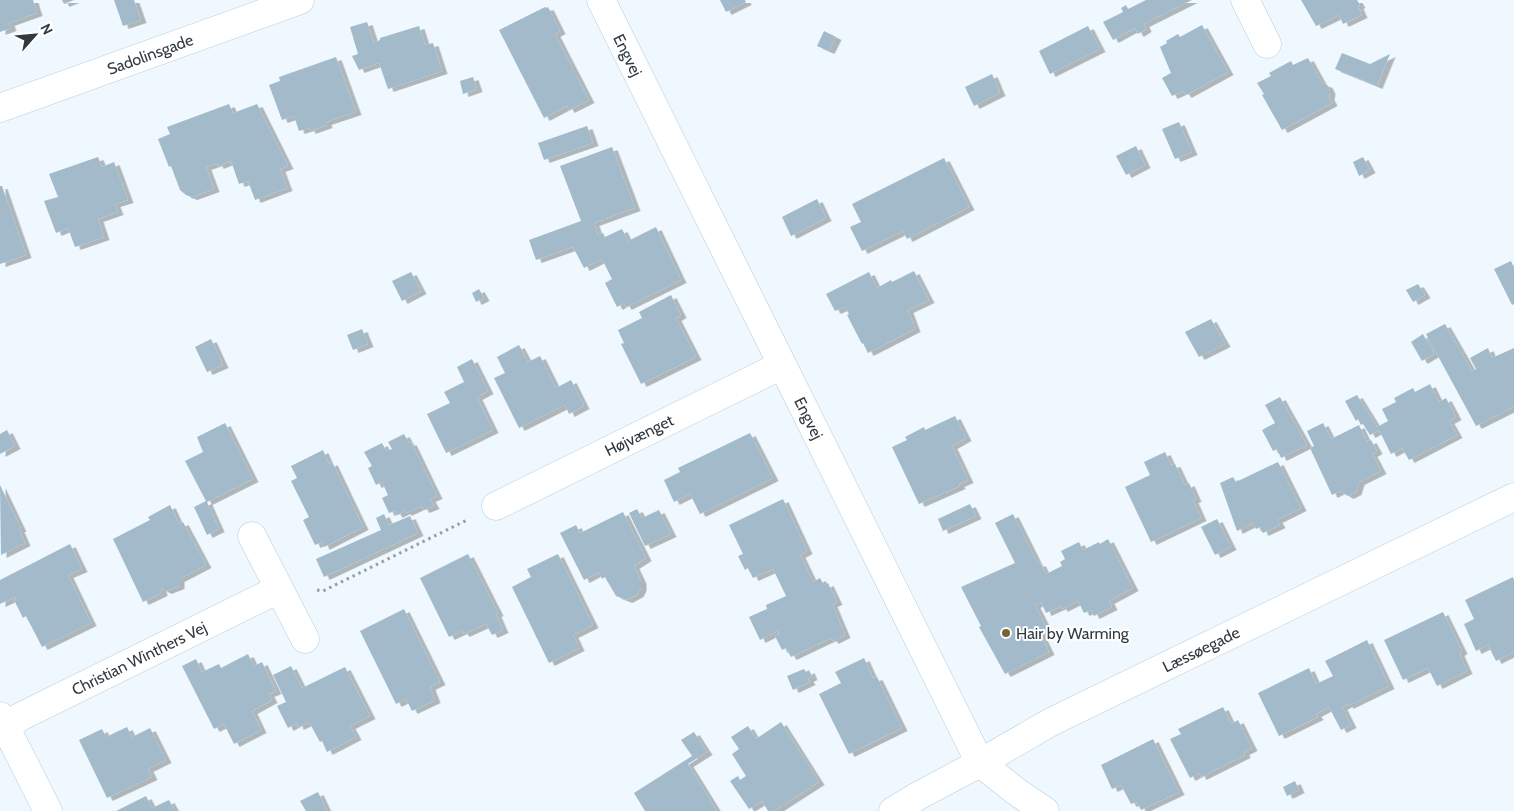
<svg xmlns="http://www.w3.org/2000/svg" width="1514" height="811" font-family="Cabin,sans-serif">
	<style>
		.building { fill: #a2baca; filter: url(#shadow) }
		.lines { fill: none; stroke-linecap: round; stroke-linejoin: round }
		.minor-casing { stroke: #b6cedf; stroke-width: 29 }
		.tertiary-casing { stroke: #b6cedf; stroke-width: 29 }
		.path { stroke: #959fa5; stroke-width: 3; stroke-dasharray: 2.5 4; stroke-linecap: butt }
		.minor { stroke: #fff; stroke-width: 28 }
		.tertiary { stroke: #fff; stroke-width: 28 }
		.poi-dot { fill: #766533; stroke: #fff; stroke-width: 2 }
		.labels { text-anchor: middle; stroke-width: 4; stroke-linejoin: round; paint-order: stroke }
		.street-label { font-size: 16px; fill: #303a40; stroke: #fff }
		.poi-label { font-size: 16px; fill: #303a40; stroke: #fff; text-anchor: start }
	</style>
	<defs>
		<filter id="shadow"><feDropShadow dx="5.5" dy="3" stdDeviation="0" flood-color="#0004"/></filter>
	</defs>
	<rect width="100%" height="100%" fill="#eef8fe"/>
	<g class="building">
		<polygon points="0,0 33,0 37,13 9,23 11,28 0,32"/>
		<polygon points="62,0 74,0 64,4"/>
		<polygon points="114,0 134,0 141,20 123,26"/>
		<polygon points="720,0 745,0 746,2 726,12"/>
		<polygon points="1146,0 1192,0 1144,24 1146,29 1138,34 1135,28 1113,40 1103,22 1123,12 1121,8 1126,5 1128,9"/>
		<polygon points="1301,0 1357,0 1360,5 1358,6 1362,15 1343,24 1339,15 1316,26"/>
		<polygon points="545,7 546,8 548,7 560,31 555,34 589,100 569,110 567,106 544,118 499,30"/>
		<polygon points="367,22 374,43 380,40 380,38 419,26 425,45 433,43 442,71 388,89 379,63 359,70 352,56 358,54 350,27"/>
		<polygon points="1202,25 1228,72 1186,95 1183,91 1172,96 1162,78 1171,73 1160,47 1167,43 1166,41 1178,34 1180,37"/>
		<polygon points="1088,26 1100,49 1050,74 1039,51"/>
		<polygon points="824,31 836,37 829,51 817,46"/>
		<polygon points="1342,53 1370,64 1390,54 1377,86 1335,69"/>
		<polygon points="336,57 356,112 326,122 327,125 310,131 309,128 299,131 294,116 282,120 269,85 280,81 279,77"/>
		<polygon points="1308,58 1322,83 1327,85 1330,91 1329,97 1332,103 1282,130 1262,95 1264,94 1257,83 1271,76 1269,73 1291,61 1293,65"/>
		<polygon points="992,74 1000,93 974,106 965,87"/>
		<polygon points="473,77 477,89 463,94 460,81"/>
		<polygon points="229,104 233,113 257,104 288,166 280,169 287,188 255,200 248,181 239,184 231,161 218,166 217,163 206,167 214,189 192,197 186,195 180,190 171,166 169,167 158,139 170,134 167,127"/>
		<polygon points="1179,122 1192,152 1175,159 1162,129"/>
		<polygon points="587,126 593,143 544,160 538,143"/>
		<polygon points="1136,146 1145,165 1126,175 1116,156"/>
		<polygon points="612,147 635,208 594,223 598,235 603,233 605,237 622,229 628,241 656,227 681,280 626,307 624,303 617,307 605,283 612,279 602,259 584,268 573,247 536,260 529,240 581,221 560,166"/>
		<polygon points="98,157 102,167 114,162 128,200 115,204 118,212 98,219 104,237 75,247 68,228 56,233 44,201 58,197 49,174"/>
		<polygon points="1363,157 1370,170 1359,176 1353,162"/>
		<polygon points="944,158 969,207 907,239 903,231 862,251 850,227 861,222 852,204"/>
		<polygon points="0,186 2,186 26,255 0,264"/>
		<polygon points="817,199 826,218 791,236 782,217"/>
		<polygon points="1511,261 1514,268 1514,304 1512,305 1494,269"/>
		<polygon points="914,271 929,300 908,310 915,329 868,353 863,343 862,344 847,315 849,314 845,307 835,311 826,294 869,272 877,288 891,280 892,282"/>
		<polygon points="411,272 421,291 402,301 392,281"/>
		<polygon points="1418,284 1425,295 1413,302 1406,290"/>
		<polygon points="479,289 484,298 476,302 472,293"/>
		<polygon points="671,295 681,315 676,318 696,357 641,384 621,344 624,343 618,330 642,318 639,312"/>
		<polygon points="1211,319 1225,344 1199,357 1185,332"/>
		<polygon points="1445,324 1472,371 1476,369 1470,358 1488,348 1492,358 1514,348 1514,407 1476,426 1426,334"/>
		<polygon points="362,329 368,344 353,350 347,335"/>
		<polygon points="1423,334 1434,354 1422,361 1411,342"/>
		<polygon points="211,339 223,365 207,372 195,347"/>
		<polygon points="519,345 528,362 540,356 556,388 571,380 584,406 569,414 565,405 519,428 494,378 505,373 497,357"/>
		<polygon points="472,359 488,391 477,397 493,430 446,453 427,414 450,403 444,392 464,382 457,367"/>
		<polygon points="1430,384 1439,402 1446,398 1456,417 1449,421 1457,435 1409,460 1402,448 1391,454 1379,430 1370,435 1363,424 1361,425 1358,419 1356,421 1345,401 1357,395 1377,427 1388,421 1382,409 1396,402 1394,398 1413,388 1415,392"/>
		<polygon points="1280,397 1307,445 1281,458 1277,449 1273,451 1262,430 1275,423 1265,405"/>
		<polygon points="955,416 966,438 952,446 968,480 959,484 960,486 919,504 892,447 907,440 905,437 924,427 925,430"/>
		<polygon points="225,423 253,479 207,502 219,529 207,535 194,507 206,501 185,461 203,452 197,437"/>
		<polygon points="1323,423 1331,439 1359,425 1367,442 1371,440 1377,451 1372,454 1381,471 1359,482 1356,492 1348,496 1340,491 1332,495 1310,448 1314,446 1307,431"/>
		<polygon points="7,430 15,446 0,454 0,434"/>
		<polygon points="750,433 773,478 700,514 690,494 674,502 664,480 680,472 678,468"/>
		<polygon points="404,434 409,443 411,442 437,496 430,499 434,506 424,510 421,506 406,513 405,511 397,515 395,511 389,513 382,498 388,495 382,482 376,485 368,468 372,466 364,452 382,443 386,451 392,449 388,442"/>
		<polygon points="323,450 329,464 332,462 363,527 324,547 322,542 315,545 303,520 309,517 291,481 297,478 291,466"/>
		<polygon points="1165,452 1171,465 1175,464 1185,485 1189,483 1196,499 1193,500 1201,518 1151,542 1125,487 1150,475 1144,462"/>
		<polygon points="1278,462 1301,508 1277,520 1280,525 1263,533 1260,527 1256,529 1253,523 1237,531 1220,483 1233,477 1236,482"/>
		<polygon points="0,485 21,529 19,529 25,543 1,555"/>
		<polygon points="783,499 807,551 800,555 813,582 820,578 824,585 828,583 837,602 832,604 845,635 833,641 831,638 791,657 786,648 782,650 775,636 780,634 778,631 760,640 749,617 767,609 766,605 786,596 773,569 753,578 748,568 745,570 738,556 743,554 729,525"/>
		<polygon points="970,504 976,516 943,531 938,519"/>
		<polygon points="170,505 179,524 183,522 206,565 179,579 179,586 166,591 161,588 162,593 143,602 113,539 150,520 148,517"/>
		<polygon points="637,509 642,518 659,510 671,534 645,546 629,513"/>
		<polygon points="623,512 646,558 634,566 641,581 641,588 638,594 627,600 616,596 605,577 602,579 599,572 584,580 560,533 576,525 580,533"/>
		<polygon points="384,514 389,525 410,516 418,533 324,577 316,559 381,530 376,518"/>
		<polygon points="1013,514 1038,564 1040,563 1046,574 1062,566 1060,562 1065,559 1061,551 1079,542 1083,550 1099,542 1100,544 1108,539 1133,588 1109,601 1112,607 1094,616 1091,610 1084,613 1078,601 1062,609 1061,606 1046,613 1041,602 1035,605 1048,631 1041,635 1049,652 1005,674 979,627 981,626 961,587 1015,563 995,523"/>
		<polygon points="1217,519 1231,547 1215,555 1201,527"/>
		<polygon points="70,544 82,569 68,575 91,623 42,647 26,616 23,618 14,600 16,599 15,597 0,604 0,580"/>
		<polygon points="468,554 498,613 496,614 503,630 492,635 486,624 464,634 462,631 449,637 420,578"/>
		<polygon points="558,554 593,625 573,635 579,648 549,663 512,587 531,577 527,569"/>
		<polygon points="1513,577 1514,580 1514,652 1496,661 1488,645 1476,651 1464,624 1474,619 1465,600"/>
		<polygon points="404,609 440,682 430,687 435,700 412,711 406,699 396,704 360,631"/>
		<polygon points="1443,612 1462,651 1459,653 1467,671 1437,686 1428,668 1403,680 1384,640"/>
		<polygon points="1367,640 1389,686 1348,706 1347,704 1342,707 1351,725 1341,730 1329,707 1316,714 1318,717 1279,736 1258,693 1309,668 1316,684 1333,676 1325,661"/>
		<polygon points="248,654 254,666 262,662 276,691 269,694 272,700 252,711 261,730 234,744 224,724 214,729 182,666 196,659 202,672 219,664 221,668"/>
		<polygon points="864,658 873,678 877,677 902,728 849,754 819,694 841,683 835,672"/>
		<polygon points="291,666 302,688 345,667 370,716 350,726 356,737 327,752 322,741 320,742 309,722 298,727 297,723 288,728 277,706 286,702 273,675"/>
		<polygon points="804,669 806,672 809,670 812,677 808,679 810,682 793,690 787,676"/>
		<polygon points="1223,707 1231,724 1238,720 1252,748 1244,752 1245,755 1201,777 1199,773 1190,778 1170,739 1181,734 1178,729"/>
		<polygon points="781,722 819,782 774,811 768,811 762,801 749,809 730,781 738,776 740,780 746,776 732,754 739,749 731,737 748,726 756,739"/>
		<polygon points="127,727 132,737 150,728 166,760 148,769 152,777 107,798 79,740 102,729 106,737"/>
		<polygon points="694,732 707,752 688,764 717,811 645,811 634,793 692,756 681,740"/>
		<polygon points="1153,739 1179,792 1141,810 1137,802 1131,804 1121,785 1112,789 1101,765"/>
		<polygon points="1295,781 1299,790 1287,796 1283,787"/>
		<polygon points="318,792 327,811 306,811 300,801"/>
		<polygon points="146,796 152,808 169,800 175,811 116,811"/>
	</g>
	<g class="lines">
		<g class="minor-casing">
			<g id="minor">
				<polyline points="601,0 980,763 1017,792 1045,811"/>
				<polyline points="1245,0 1267,44"/>
				<polyline points="0,108 300,0"/>
				<polyline points="496,506 782,365"/>
				<polyline points="252,536 305,639"/>
				<polyline points="0,716 48,811"/>
				<polyline points="0,729 22,716 279,589"/>
			</g>
		</g>
		<g class="tertiary-casing">
			<polyline id="tertiary" points="893,811 918,796 980,763 1051,722 1514,497"/>
		</g>
		<polyline class="path" points="317,590 323,591 467,520"/>
		<use href="#minor" class="minor"/>
		<use href="#tertiary" class="tertiary"/>
	</g>
	<circle class="poi-dot" cx="1006" cy="633" r="5"/>
	<g class="labels">
		<g class="street-label">
			<text transform="translate(150 54) rotate(-20)" y="6">Sadolinsgade</text>
			<text transform="translate(628 55) rotate(64)" y="6">Engvej</text>
			<text transform="translate(809 418) rotate(64)" y="6">Engvej</text>
			<text transform="translate(639 435) rotate(-26)" y="6">Højvænget</text>
			<text transform="translate(1201 649) rotate(-26)" y="6">Læssøegade</text>
			<text transform="translate(139 658) rotate(-26)" y="6">Christian Winthers Vej</text>
		</g>
		<g class="poi-label">
			<text x="1016" y="639">Hair by Warming</text>
		</g>
	</g>
	<g transform="translate(35 35) rotate(63)" stroke="#ffffff" stroke-width="4" paint-order="stroke">
	<path d="M0-4L9 19L0 12L-9 19Z" fill="#303a40"/>
	<text y="-8" font-size="14" font-weight="bold" text-anchor="middle" fill="#303a40">N</text>
	</g>
</svg>
